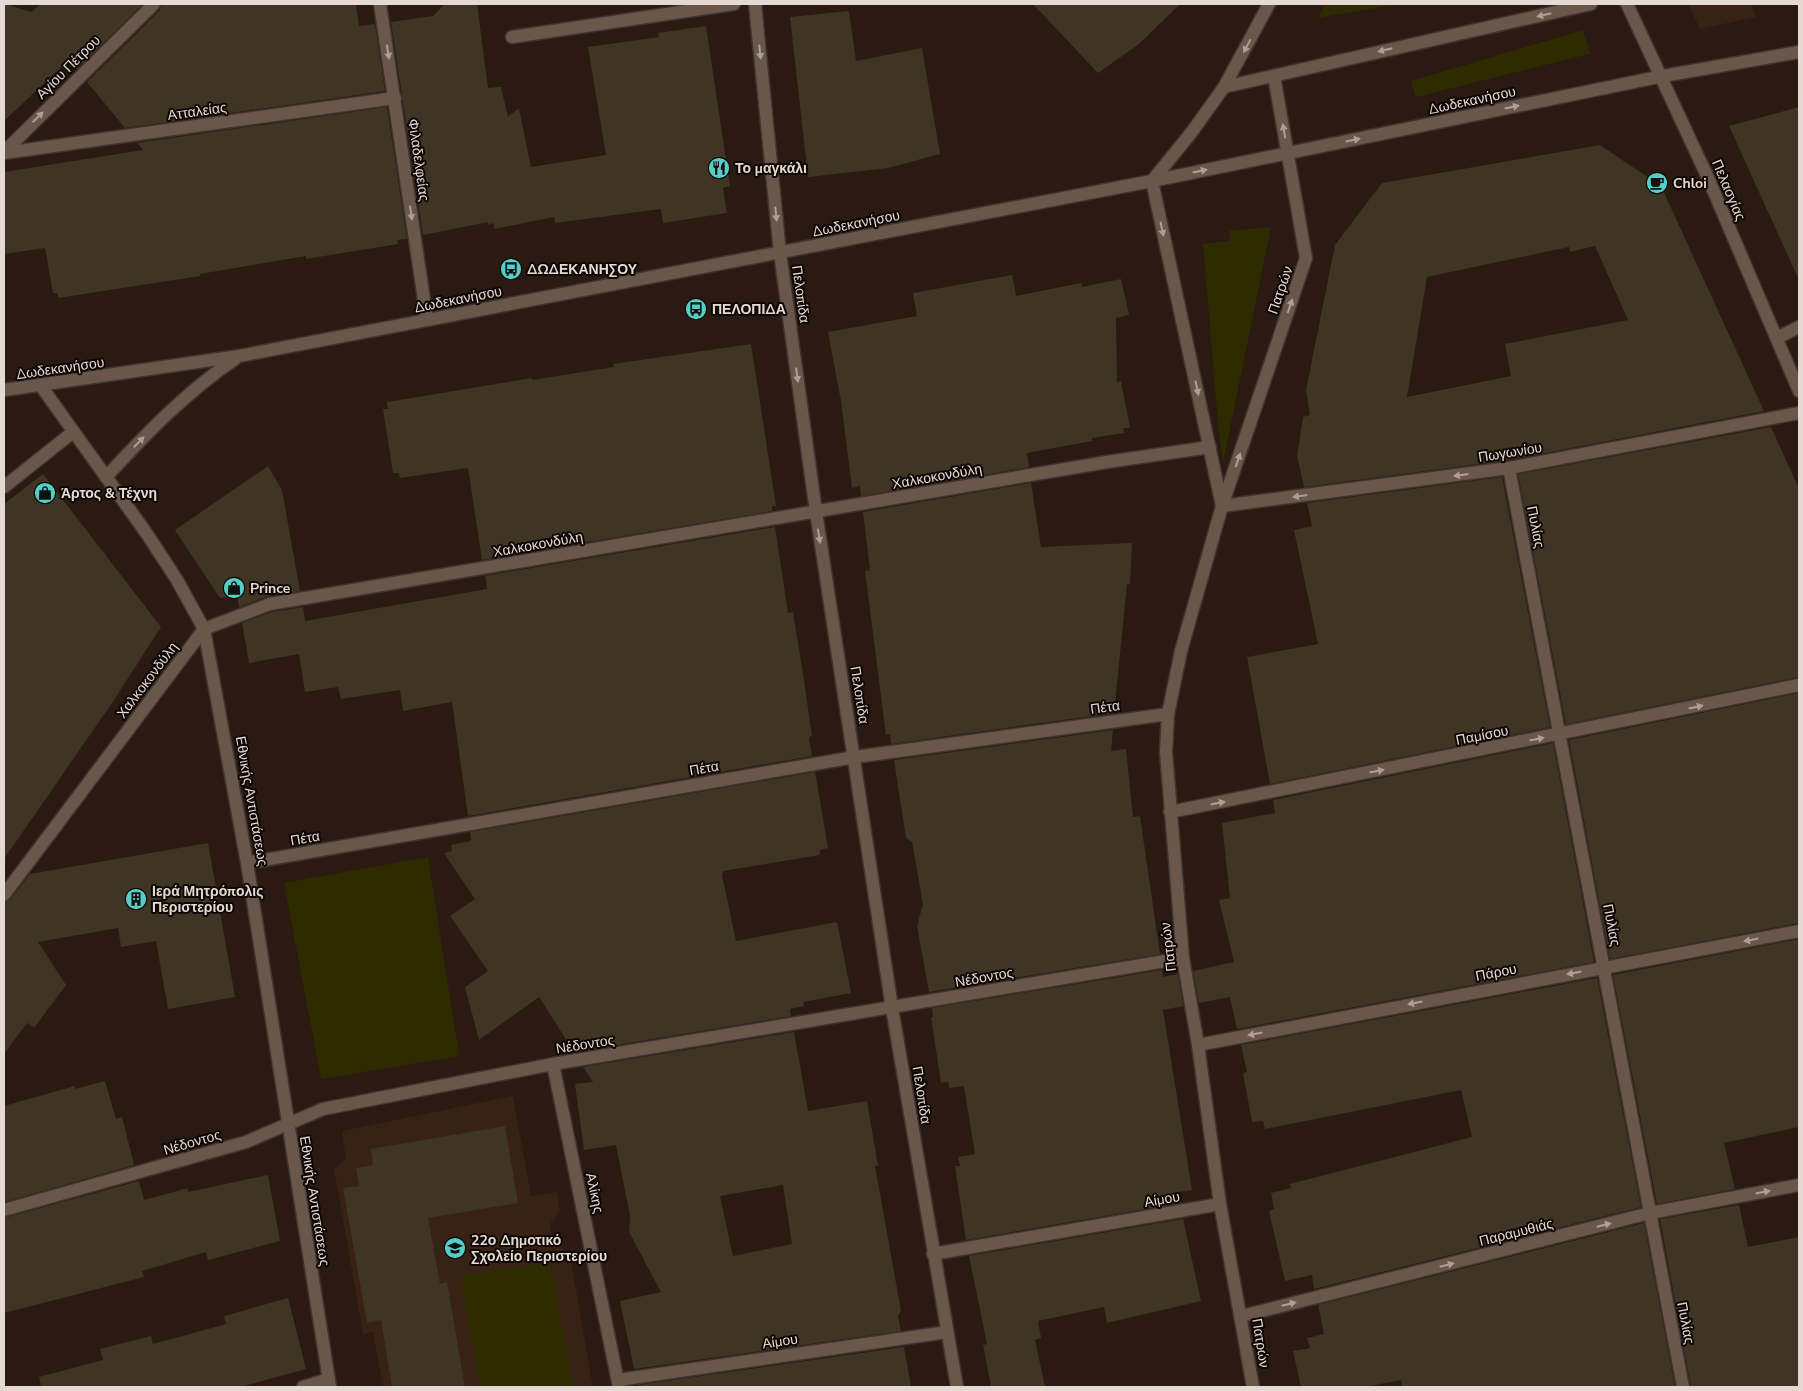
<svg xmlns="http://www.w3.org/2000/svg" width="1803" height="1391" font-family="'Nunito Sans',sans-serif">
	<style>
		.built { fill: #372215 }
		.green { fill: #2e2b00 }
		.building { fill: #3f3524; fill-rule: evenodd }
		.lines { fill: none; stroke-linecap: round; stroke-linejoin: round }
		.minor-casing { stroke: #40342f; stroke-width: 15 }
		.tertiary-casing { stroke: #40342f; stroke-width: 15 }
		.minor { stroke: #6a574c; stroke-width: 12 }
		.tertiary { stroke: #6a574c; stroke-width: 12 }
		.oneway { fill: #ae9f96 }
		.labels { text-anchor: middle; stroke-width: 4; stroke-linejoin: round; paint-order: stroke }
		.street-label { font-size: 14px; fill: #e5dad3; stroke: #0e0704 }
		.poi-label { font-size: 14px; font-weight: bold; fill: #e5dad3; stroke: #0e0704; text-anchor: start }
	</style>
	<rect width="100%" height="100%" fill="#2a1a11"/>
	<g class="built">
		<polygon points="1688,4 1751,4 1756,17 1700,29"/>
		<polygon points="513,1096 531,1196 557,1192 560,1211 550,1224 553,1240 570,1255 593,1387 383,1387 373,1332 363,1334 334,1168 346,1159 342,1131"/>
	</g>
	<g class="green">
		<polygon points="1325,4 1398,4 1318,18"/>
		<polygon points="1583,30 1590,54 1416,97 1411,81"/>
		<polygon points="1271,227 1223,463 1218,425 1203,244 1230,241 1229,231"/>
		<polygon points="428,857 459,1056 321,1079 284,883"/>
		<polygon points="550,1261 573,1387 480,1387 460,1276"/>
	</g>
	<g class="building">
		<polygon points="4,4 32,12 40,4 143,4 77,69 69,60 4,121"/>
		<polygon points="162,4 356,4 359,26 375,24 385,91 125,128 87,82 160,10"/>
		<polygon points="445,4 477,4 488,88 501,87 508,117 519,108 531,167 606,155 588,47 659,37 658,33 706,26 730,186 723,188 727,213 663,223 661,209 555,223 554,217 494,229 494,223 488,225 488,222 423,235 391,22 433,16"/>
		<polygon points="1033,4 1180,4 1139,44 1098,73"/>
		<polygon points="849,11 856,61 922,48 940,154 888,168 808,177 790,17"/>
		<polygon points="387,107 407,239 397,240 398,244 306,259 306,256 200,274 200,276 58,298 57,293 53,293 45,248 4,254 4,172 143,150 137,143"/>
		<polygon points="1799,107 1799,280 1729,126"/>
		<path d="M1600 145 1661 186 1764 411 1508 460 1304 487 1297 456 1303 417 1310 415 1306 390 1335 245 1382 183ZM1595 246 1628 320 1505 344 1511 376 1407 397 1427 277 1569 247 1570 252Z"/>
		<polygon points="1012,275 1016,296 1081,283 1082,287 1121,279 1129,315 1116,318 1117,382 1121,381 1130,428 1123,428 1124,433 1092,438 1092,441 1027,453 1029,467 861,496 860,486 852,488 841,401 828,332 917,316 913,293"/>
		<polygon points="751,344 776,506 772,506 772,511 482,560 468,468 400,478 399,473 393,473 383,409 388,409 387,402 532,378 532,380 614,367 613,364"/>
		<polygon points="1771,427 1799,489 1799,677 1566,724 1518,474"/>
		<polygon points="268,466 282,490 300,591 268,596 239,607 237,596 220,598 175,530"/>
		<polygon points="43,474 161,627 112,703 4,859 4,504"/>
		<polygon points="1502,477 1550,727 1270,784 1247,657 1318,644 1294,530 1312,526 1307,503"/>
		<polygon points="1031,483 1041,547 1132,543 1130,584 1127,584 1114,713 891,744 890,734 886,735 865,571 870,570 863,512"/>
		<polygon points="775,527 788,613 793,612 803,674 812,736 809,737 812,756 468,816 452,702 403,711 400,690 341,699 338,687 305,692 299,654 249,663 242,623 272,612 303,607 305,621 487,589 485,576"/>
		<polygon points="1799,693 1799,923 1610,959 1569,740"/>
		<polygon points="1113,730 1111,751 1126,749 1133,817 1140,816 1160,954 929,992 917,926 923,904 912,842 906,838 894,760"/>
		<polygon points="1553,743 1594,962 1237,1029 1230,997 1199,1003 1193,971 1234,962 1219,900 1230,898 1222,823 1275,813 1273,800"/>
		<polygon points="815,772 828,848 820,850 820,855 723,871 722,875 736,941 837,922 851,993 803,1002 804,1006 790,1009 791,1016 574,1052 539,997 479,1040 465,987 488,971 450,916 475,899 444,853 452,851 451,845 471,841 470,832"/>
		<polygon points="208,843 235,997 168,1009 156,941 121,947 118,928 38,942 66,985 34,1028 27,1023 4,1054 4,903 10,900 30,874"/>
		<polygon points="1799,939 1799,1127 1724,1143 1735,1189 1657,1204 1613,975"/>
		<polygon points="1162,970 1163,977 1178,974 1183,1006 1163,1010 1192,1190 1178,1192 1180,1203 966,1240 955,1166 960,1166 958,1157 975,1154 964,1086 949,1088 948,1082 941,1083 931,1017 933,1017 932,1008"/>
		<polygon points="1597,978 1641,1207 1314,1289 1312,1275 1285,1281 1269,1211 1274,1209 1271,1193 1291,1188 1290,1184 1472,1137 1461,1090 1265,1129 1263,1121 1252,1122 1243,1073 1247,1072 1241,1045"/>
		<path d="M794 1032 808 1111 867 1101 878 1166H875L901 1311 898 1316 901 1331 634 1369 620 1301 661 1292 629 1232 630 1216 616 1145 584 1150 575 1084 593 1082 583 1067ZM783 1185 792 1244 733 1256 720 1196Z"/>
		<polygon points="105,1081 116,1119 122,1117 134,1165 4,1202 4,1106 75,1086 75,1089"/>
		<polygon points="505,1126 518,1203 428,1218 440,1284 447,1282 465,1387 392,1387 381,1320 367,1323 343,1188 359,1186 356,1168 373,1165 371,1149"/>
		<polygon points="268,1175 280,1241 208,1260 206,1252 142,1271 144,1277 4,1313 4,1218 139,1181 144,1200 188,1188 188,1192"/>
		<polygon points="1739,1205 1748,1247 1799,1237 1799,1387 1691,1387 1660,1219"/>
		<polygon points="1183,1219 1201,1301 1107,1323 1104,1307 1038,1321 1041,1338 1035,1340 1045,1387 991,1387 983,1345 987,1344 969,1256"/>
		<polygon points="1644,1223 1675,1387 1402,1387 1401,1380 1365,1387 1301,1387 1293,1351 1310,1348 1307,1338 1324,1334 1318,1305"/>
		<polygon points="288,1298 306,1369 240,1387 41,1387 39,1377 103,1360 100,1349 151,1336 153,1344 226,1324 224,1316"/>
		<polygon points="904,1347 911,1387 638,1387 638,1385"/>
	</g>
	<g class="lines">
		<g class="minor-casing">
			<g id="minor">
				<polyline points="380,4 427,320"/>
				<polyline points="755,4 780,253 816,512 892,1008 957,1387"/>
				<polyline points="512,37 734,4"/>
				<polyline points="1663,76 1799,52"/>
				<polyline points="1224,87 1269,4"/>
				<polyline points="4,152 154,4"/>
				<polyline points="4,153 395,98"/>
				<polyline points="1152,181 1222,506"/>
				<polyline points="1777,338 1799,327"/>
				<polyline points="41,386 147,534 177,580 204,629 247,863 330,1387"/>
				<polyline points="1509,468 1683,1387"/>
				<polyline points="4,487 73,432"/>
				<polyline points="1222,506 1509,468 1799,413"/>
				<polyline points="1170,812 1799,685"/>
				<polyline points="247,863 855,757 1168,714"/>
				<polyline points="4,895 204,629 270,604 1107,462 1210,447"/>
				<polyline points="1198,1045 1799,931"/>
				<polyline points="553,1064 619,1387"/>
				<polyline points="4,1210 246,1142 323,1109 553,1064 1183,958"/>
				<polyline points="933,1254 1220,1204"/>
				<polyline points="1242,1316 1650,1213 1799,1185"/>
				<polyline points="618,1380 947,1332"/>
				<polyline points="303,1387 329,1379"/>
				<polyline points="1253,1387 1220,1204 1198,1045 1183,958 1166,752 1168,714 1181,651 1222,506 1306,258 1274,76"/>
			</g>
		</g>
		<g class="tertiary-casing">
			<g id="tertiary">
				<polyline points="1627,4 1708,178 1799,391"/>
				<polyline points="1152,181 1191,133 1224,87 1591,4"/>
				<polyline points="4,390 239,356 1152,181 1663,76"/>
				<path d="M106 477C146 434 186 392 235 359"/>
			</g>
		</g>
		<use href="#minor" class="minor"/>
		<use href="#tertiary" class="tertiary"/>
	</g>
	<defs><path id="oneway-solid" d="M-6-.8H1V-3.2L6.5 0L1 3.2V.8H-6Z" transform="scale(1.25)"/></defs>
	<g class="oneway">
		<use href="#oneway-solid" transform="translate(1544 15) rotate(167)"/>
		<use href="#oneway-solid" transform="translate(1247 46) rotate(118)"/>
		<use href="#oneway-solid" transform="translate(1385 50) rotate(167)"/>
		<use href="#oneway-solid" transform="translate(388 52) rotate(81)"/>
		<use href="#oneway-solid" transform="translate(760 52) rotate(84)"/>
		<use href="#oneway-solid" transform="translate(1512 107) rotate(-12)"/>
		<use href="#oneway-solid" transform="translate(38 117) rotate(-45)"/>
		<use href="#oneway-solid" transform="translate(1284 131) rotate(-100)"/>
		<use href="#oneway-solid" transform="translate(1353 140) rotate(-12)"/>
		<use href="#oneway-solid" transform="translate(1200 171) rotate(-12)"/>
		<use href="#oneway-solid" transform="translate(411 213) rotate(82)"/>
		<use href="#oneway-solid" transform="translate(776 214) rotate(84)"/>
		<use href="#oneway-solid" transform="translate(1162 229) rotate(78)"/>
		<use href="#oneway-solid" transform="translate(1290 306) rotate(-71)"/>
		<use href="#oneway-solid" transform="translate(797 375) rotate(82)"/>
		<use href="#oneway-solid" transform="translate(1197 388) rotate(78)"/>
		<use href="#oneway-solid" transform="translate(139 442) rotate(-46)"/>
		<use href="#oneway-solid" transform="translate(1238 460) rotate(-71)"/>
		<use href="#oneway-solid" transform="translate(1461 475) rotate(172)"/>
		<use href="#oneway-solid" transform="translate(1300 496) rotate(172)"/>
		<use href="#oneway-solid" transform="translate(819 536) rotate(81)"/>
		<use href="#oneway-solid" transform="translate(1696 707) rotate(-12)"/>
		<use href="#oneway-solid" transform="translate(1537 739) rotate(-11)"/>
		<use href="#oneway-solid" transform="translate(1377 771) rotate(-11)"/>
		<use href="#oneway-solid" transform="translate(1218 803) rotate(-11)"/>
		<use href="#oneway-solid" transform="translate(1751 940) rotate(169)"/>
		<use href="#oneway-solid" transform="translate(1574 973) rotate(169)"/>
		<use href="#oneway-solid" transform="translate(1415 1003) rotate(169)"/>
		<use href="#oneway-solid" transform="translate(1255 1034) rotate(169)"/>
		<use href="#oneway-solid" transform="translate(1763 1192) rotate(-11)"/>
		<use href="#oneway-solid" transform="translate(1604 1225) rotate(-14)"/>
		<use href="#oneway-solid" transform="translate(1447 1265) rotate(-14)"/>
		<use href="#oneway-solid" transform="translate(1289 1304) rotate(-14)"/>
	</g>
	<defs>
		<g id="restaurant-disc" transform="scale(1.125)"><circle r="9.5" fill="#55cec5" stroke="#0e0704"/><path d="M-5-6h1v4h1v-4h1v4h1v-4h1v5L-1.5 .5V6h-2V.5L-5-1ZM5-6V6H3V1.5H1.5Q1.5-4 5-6Z" fill="#111"/></g>
		<g id="cafe-disc" transform="scale(1.125)"><circle r="9.5" fill="#55cec5" stroke="#0e0704"/><path d="M-5.5-4.5H6V0H3Q3 3.5 0 3.5H-2.5Q-5.5 3.5-5.5 0ZM3-3.2v2h1.7v-2ZM-6 4.5H4V6H-6Z" fill="#111"/></g>
		<g id="bus-disc" transform="scale(1.125)"><circle r="9.5" fill="#55cec5" stroke="#0e0704"/><path d="M-5-6H5V4H4V6H2V4H-2V6H-4V4H-5ZM-3.5-4V0h7V-4ZM-3.5 1.2v1.5H-2V1.2ZM2 1.2v1.5H3.5V1.2Z" fill="#111"/></g>
		<g id="shop-disc" transform="scale(1.125)"><circle r="9.5" fill="#55cec5" stroke="#0e0704"/><path d="M-5-2.5h2.3a2.7 3.5 0 0 1 5.4 0H5L5.5 6h-11ZM-1.5-2.5h3a1.5 2.3 0 0 0-3 0Z" fill="#111"/></g>
		<g id="building-disc" transform="scale(1.125)"><circle r="9.5" fill="#55cec5" stroke="#0e0704"/><path d="M-4-6H4V6H1V3H-1V6H-4ZM-2.5-4.3h1.7v1.8h-1.7ZM.8-4.3h1.7v1.8H.8ZM-2.5-1h1.7V.8h-1.7ZM.8-1h1.7V.8H.8Z" fill="#111"/></g>
		<g id="school-disc" transform="scale(1.125)"><circle r="9.5" fill="#55cec5" stroke="#0e0704"/><path d="M0-5L7-2L0 1L-7-2ZM-4 1L0 2.5L4 1V4Q0 6-4 4Z" fill="#111"/></g>
	</defs>
	<g fill-rule="evenodd">
		<use href="#restaurant-disc" x="719" y="168"/>
		<use href="#cafe-disc" x="1657" y="183"/>
		<use href="#bus-disc" x="511" y="269"/>
		<use href="#bus-disc" x="696" y="309"/>
		<use href="#shop-disc" x="45" y="493"/>
		<use href="#shop-disc" x="234" y="588"/>
		<use href="#building-disc" x="136" y="899"/>
		<use href="#school-disc" x="455" y="1248"/>
	</g>
	<g class="labels">
		<g class="street-label">
			<text transform="translate(68 67) rotate(-45)" y="5">Αγίου Πέτρου</text>
			<text transform="translate(1472 100) rotate(-12)" y="5">Δωδεκανήσου</text>
			<text transform="translate(197 111) rotate(-8)" y="5">Ατταλείας</text>
			<text transform="translate(419 160) rotate(82)" y="5">Φιλαδελφείας</text>
			<text transform="translate(1729 190) rotate(67)" y="5">Πελασγίας</text>
			<text transform="translate(856 223) rotate(-11)" y="5">Δωδεκανήσου</text>
			<text transform="translate(1280 290) rotate(-71)" y="5">Πατρών</text>
			<text transform="translate(801 294) rotate(82)" y="5">Πελοπίδα</text>
			<text transform="translate(458 299) rotate(-11)" y="5">Δωδεκανήσου</text>
			<text transform="translate(60 368) rotate(-8)" y="5">Δωδεκανήσου</text>
			<text transform="translate(1510 452) rotate(-9)" y="5">Πωγωνίου</text>
			<text transform="translate(937 476) rotate(-10)" y="5">Χαλκοκονδύλη</text>
			<text transform="translate(1536 527) rotate(79)" y="5">Πυλίας</text>
			<text transform="translate(538 544) rotate(-10)" y="5">Χαλκοκονδύλη</text>
			<text transform="translate(147 680) rotate(-53)" y="5">Χαλκοκονδύλη</text>
			<text transform="translate(860 695) rotate(81)" y="5">Πελοπίδα</text>
			<text transform="translate(1105 707) rotate(-8)" y="5">Πέτα</text>
			<text transform="translate(1482 735) rotate(-11)" y="5">Παμίσου</text>
			<text transform="translate(704 768) rotate(-10)" y="5">Πέτα</text>
			<text transform="translate(252 801) rotate(80)" y="5">Εθνικής Αντιστάσεως</text>
			<text transform="translate(305 838) rotate(-10)" y="5">Πέτα</text>
			<text transform="translate(1612 925) rotate(79)" y="5">Πυλίας</text>
			<text transform="translate(1168 947) rotate(-97)" y="5">Πατρών</text>
			<text transform="translate(1496 972) rotate(-11)" y="5">Πάρου</text>
			<text transform="translate(984 977) rotate(-10)" y="5">Νέδοντος</text>
			<text transform="translate(585 1044) rotate(-9)" y="5">Νέδοντος</text>
			<text transform="translate(922 1095) rotate(81)" y="5">Πελοπίδα</text>
			<text transform="translate(192 1142) rotate(-16)" y="5">Νέδοντος</text>
			<text transform="translate(595 1193) rotate(78)" y="5">Αλίκης</text>
			<text transform="translate(1162 1199) rotate(-10)" y="5">Αίμου</text>
			<text transform="translate(315 1201) rotate(81)" y="5">Εθνικής Αντιστάσεως</text>
			<text transform="translate(1516 1232) rotate(-14)" y="5">Παραμυθιάς</text>
			<text transform="translate(1686 1323) rotate(79)" y="5">Πυλίας</text>
			<text transform="translate(780 1341) rotate(-8)" y="5">Αίμου</text>
			<text transform="translate(1261 1343) rotate(81)" y="5">Πατρών</text>
		</g>
		<g class="poi-label">
			<text x="735" y="173">Το μαγκάλι</text>
			<text x="1673" y="188">Chloi</text>
			<text x="527" y="274">ΔΩΔΕΚΑΝΗΣΟΥ</text>
			<text x="712" y="314">ΠΕΛΟΠΙΔΑ</text>
			<text x="61" y="498">Άρτος &amp; Τέχνη</text>
			<text x="250" y="593">Prince</text>
			<text x="152" y="896">Ιερά Μητρόπολις<tspan x="152" dy="16">Περιστερίου</tspan></text>
			<text x="471" y="1245">22ο Δημοτικό<tspan x="471" dy="16">Σχολείο Περιστερίου</tspan></text>
		</g>
	</g>
	<rect width="1803" height="1391" fill="none" stroke="#e5dad3" stroke-width="10"/>
</svg>
